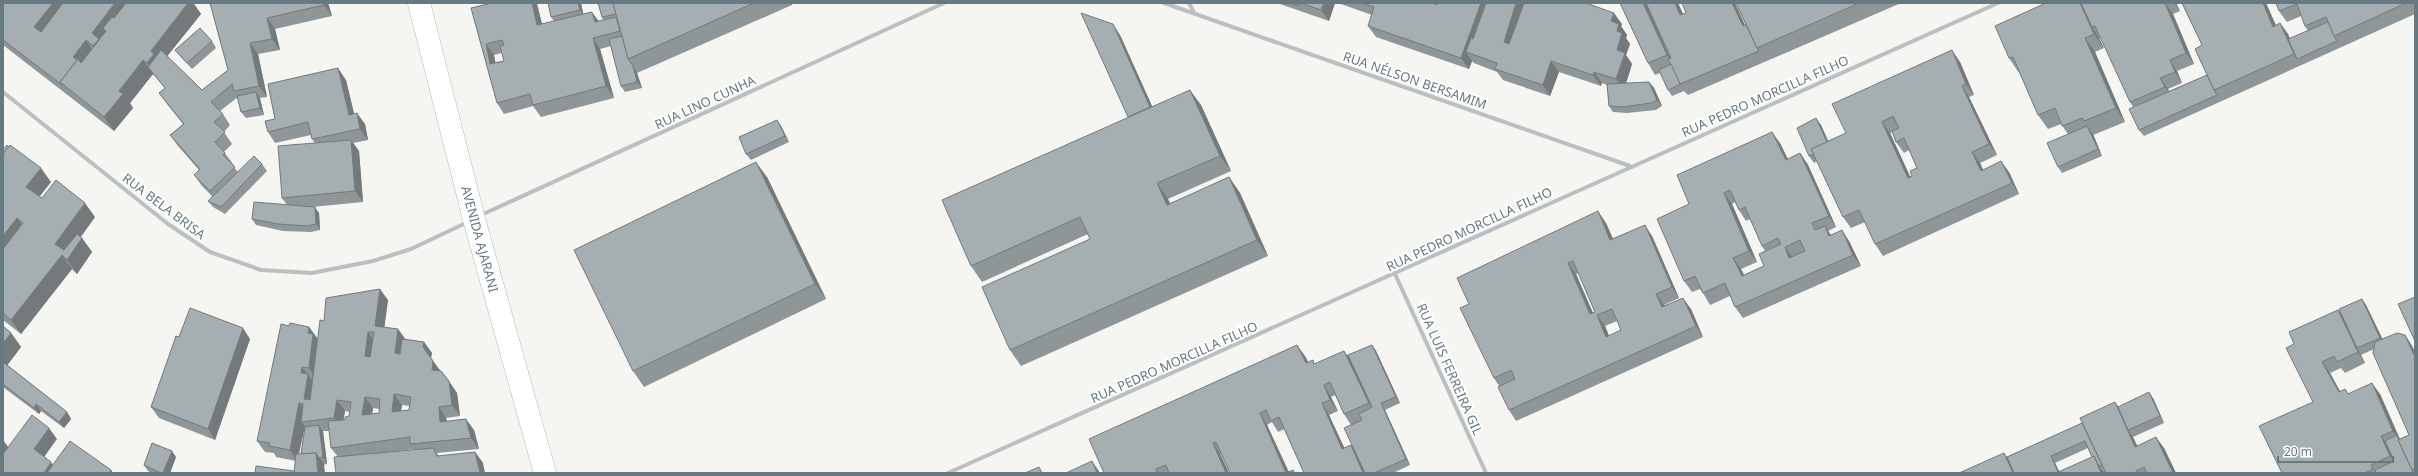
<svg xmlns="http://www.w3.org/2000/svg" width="2418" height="476" font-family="'Noto Sans',sans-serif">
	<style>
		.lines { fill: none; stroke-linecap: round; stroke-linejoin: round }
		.secondary-casing { stroke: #afb6b9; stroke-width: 23 }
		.street { stroke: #bac0c2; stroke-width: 4 }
		.secondary { stroke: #fff; stroke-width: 22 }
		.wall { fill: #8e9698; fill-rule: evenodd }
		.shaded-wall { fill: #747a7c }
		.building { fill: #a5aeb1; stroke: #747a7c; fill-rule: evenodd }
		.labels { text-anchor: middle; stroke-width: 4; stroke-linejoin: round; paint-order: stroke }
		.street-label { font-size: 13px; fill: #677981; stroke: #fff }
	</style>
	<rect width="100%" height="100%" fill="#f5f5f2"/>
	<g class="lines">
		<g class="secondary-casing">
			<polyline id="secondary" points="419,3 474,219 545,473"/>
		</g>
		<g class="street">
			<polyline points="1164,3 1630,166"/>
			<polyline points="1189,3 1194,13"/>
			<polyline points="3,92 168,224 210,252 261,270 312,273 373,261 411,249 468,222"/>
			<polyline points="479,216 944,3"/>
			<polyline points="1395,274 1486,473"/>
			<path d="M948 473C1299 317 1648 158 1998 3"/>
		</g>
		<use href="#secondary" class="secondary"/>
	</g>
	<g class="wall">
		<polygon points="3,3 194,4 201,14 167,56 202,90 228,70 210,3 328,3 332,16 275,29 280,50 258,54 267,97 260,98 264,115 246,118 241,112 238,97 220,111 223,114 230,125 224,132 232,144 224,152 233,164 232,165 238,172 262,164 267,171 225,214 213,207 208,201 213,197 202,186 194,175 199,170 178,146 170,135 183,124 167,104 159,93 165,88 153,74 130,103 133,108 114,131 3,45"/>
		<path d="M492 3H536L537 4 542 24 554 21 551 17 581 3 583 14 599 21 603 20 602 17 598 3H792V5L637 73 642 88 625 92 621 86 611 46 600 49 614 98 541 117 533 106 504 114 497 103 471 8ZM502 53 504 61 495 62 494 55Z"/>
		<polygon points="1279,3 1335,3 1329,21 1280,4"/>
		<polygon points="1338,3 1586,3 1622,24 1621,26 1627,35 1626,38 1630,44 1626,55 1632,64 1626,83 1649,82 1654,88 1662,106 1656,110 1627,113 1613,112 1609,106 1607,85 1602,83 1601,86 1559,72 1550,96 1503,80 1497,72 1474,63 1472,61 1469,69 1376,37 1368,26 1372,15"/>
		<polygon points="1620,3 1671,58 1646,3 1678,3 1683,14 1735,3 1745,25 1746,25 1736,3 1901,3 1688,95 1684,91 1672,96 1668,90 1660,73 1655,75 1648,63"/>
		<polygon points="2046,3 2176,3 2180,11 2173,14 2194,64 2177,71 2182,83 2168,89 2169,91 2207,75 2202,45 2182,3 2266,3 2276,25 2280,23 2288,34 2290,39 2308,31 2305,26 2301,16 2287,22 2279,11 2276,3 2415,3 2415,14 2144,136 2139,130 2133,107 2130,102 2101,38 2099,38 2104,48 2095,52 2125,122 2093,135 2093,134 2102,156 2062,173 2058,167 2068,134 2061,124 2048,129 2038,115 2019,72 2019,73 2009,58"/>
		<polygon points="1120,35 1152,106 1201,105 1231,171 1168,199 1170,204 1229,177 1240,193 1268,256 1021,366 1010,350 1090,239 1088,234 982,282 971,266 1128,117"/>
		<polygon points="212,41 216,48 192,69 180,56 175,50"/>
		<path d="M1960 62 1974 95 1969 97 1997 155 1980 163 1983 170 2009 172 2019 194 1883 256 1875 244 1865 222 1851 228 1843 217 1817 161 1814 163 1809 156 1821 125 1828 141 1846 133ZM1892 132 1896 142 1904 153 1909 150 1917 168 1912 176 1910 177 1890 133Z"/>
		<polygon points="346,80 354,114 365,124 368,140 353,143 359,151 363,202 312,207 319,213 320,230 311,232 283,231 256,225 252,219 287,205 282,198 315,143 312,139 311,135 275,143 268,132 275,119"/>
		<polygon points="781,126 789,142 751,160 746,154"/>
		<path d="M1780 143 1788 159 1800 153 1808 165 1836 227 1828 231 1831 235 1849 241 1861 266 1743 318 1735 307 1730 296 1710 305 1703 293 1700 289 1692 292 1684 281 1689 204ZM1735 202 1739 210 1746 221 1750 219 1762 246 1765 251 1764 266 1744 275 1741 269 1757 262 1732 204Z"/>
		<polygon points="3,150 51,182 39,197 42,198 95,217 81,237 82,238 92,252 77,274 72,269 21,334 3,320"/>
		<polygon points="767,177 826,299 644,387 633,371"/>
		<path d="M1606 223 1613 239 1652 236 1679 298 1664 305 1665 306 1691 309 1703 337 1516 421 1509 410 1499 386 1494 378 1469 304ZM1579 273 1595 312 1593 313 1576 274ZM1617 321 1621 330 1609 336 1605 326Z"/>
		<path d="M2362 299 2366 305 2382 339 2405 335 2412 346 2415 352V473H2282L2313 402 2294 344 2338 310 2342 315ZM2374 349 2409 435 2400 439 2380 394 2349 393 2340 391 2330 373 2341 368 2345 373 2365 363 2361 355Z"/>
		<path d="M388 300 384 328 398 329 405 339 424 342 432 353 431 358 457 393 460 416 446 418 447 421 474 430 479 449 437 453 439 456 475 452 483 463 338 457 331 448 329 431H323L327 464 294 471 296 461 276 457 274 453 265 452 257 441 289 326 309 327 317 338V340ZM402 405 410 406 409 410 401 411ZM373 408 379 409V413L372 414ZM345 411 350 412 349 416 345 420H343ZM305 426 301 454H299ZM414 449V450L382 453Z"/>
		<polygon points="3,326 11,333 21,347 7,365 67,412 71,419 64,428 41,411 39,414 3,387"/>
		<polygon points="179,337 250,339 215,440 159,418 151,407"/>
		<path d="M1372 345 1376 351 1400 403 1385 410 1410 465 1393 473H1304L1284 429 1278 432 1272 422 1267 425 1289 472 1230 473 1221 454H1220L1229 473H1104L1305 356 1308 362 1315 364 1348 355ZM1335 395 1344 414 1351 425 1354 450 1351 445 1344 448 1329 415 1338 411 1331 397Z"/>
		<path d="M2153 398 2164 423 2133 437 2137 446 2164 448 2176 473H2106L2105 472H2103L2104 473H1959L2007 457 2118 407ZM2088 448 2092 457 2059 472 2055 463Z"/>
		<polygon points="176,457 170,473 152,473 148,471 144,465"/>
	</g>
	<g class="shaded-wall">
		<polygon points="53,3 70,3 42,38 34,27"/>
		<polygon points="115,3 132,3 106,31 103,28 107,34 101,57 93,46 92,33"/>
		<polygon points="188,3 195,3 194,4 201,14 161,64 157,77 147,63 151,51"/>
		<polygon points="323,3 328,3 332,16 324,5"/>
		<polygon points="532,3 536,3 537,4 545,36 537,25"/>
		<polygon points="578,3 581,3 584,17 580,10"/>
		<polygon points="1324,3 1335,3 1329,21 1321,10"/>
		<polygon points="1481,3 1492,3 1466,52 1472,61 1469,69 1461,58"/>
		<polygon points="1516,3 1528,3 1512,53 1504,42"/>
		<polygon points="1643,3 1646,3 1674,66 1667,55"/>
		<polygon points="1675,3 1678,3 1688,26 1680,15"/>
		<polygon points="1732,3 1735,3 1750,37 1743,26"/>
		<polygon points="2080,3 2083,3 2092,27 2099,38 2104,48 2094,34"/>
		<polygon points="2165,3 2173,14 2194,64 2186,53"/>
		<polygon points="2174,3 2176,3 2180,11"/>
		<polygon points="2263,3 2266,3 2281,38 2273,27"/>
		<polygon points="592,12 600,23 595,22"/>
		<polygon points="1614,13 1622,24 1621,26 1627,35 1626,38 1630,44 1626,55 1632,64 1624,90 1616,79 1617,31 1611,21"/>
		<polygon points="267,18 275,29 280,50 272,39"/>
		<polygon points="2280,23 2288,34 2298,58 2297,59 2294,54"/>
		<polygon points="1113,24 1120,35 1160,124 1152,113"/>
		<polygon points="593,38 600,49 614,98 606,86"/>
		<polygon points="2085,38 2095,52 2125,122 2116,108"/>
		<polygon points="86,40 94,52 82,66 73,57"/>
		<polygon points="250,43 258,54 267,97 259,86"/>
		<polygon points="486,44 494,55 498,75 490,64"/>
		<polygon points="1952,50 1960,62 1974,95 1966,84"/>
		<polygon points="143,60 153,74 130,103 133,108 114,131 104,117 119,91"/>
		<polygon points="2170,60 2177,71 2182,83 2175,72"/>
		<polygon points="1551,61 1559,72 1550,96 1543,85"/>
		<polygon points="633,66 637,73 642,88 637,82"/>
		<polygon points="338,68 346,80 357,126 349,115"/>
		<polygon points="1594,72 1602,83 1601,86 1593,75"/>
		<polygon points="2160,78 2168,89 2172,98 2165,87"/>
		<polygon points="1649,82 1654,88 1662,106 1657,100"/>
		<polygon points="1962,86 1969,97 1997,155 1989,144"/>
		<polygon points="1190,90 1201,105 1231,171 1220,156"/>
		<polygon points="256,92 260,99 264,115 260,108"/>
		<polygon points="357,113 365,124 368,140 360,129"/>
		<polygon points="1816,118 1821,125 1834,154 1829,147"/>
		<polygon points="777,120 781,126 789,142 785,136"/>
		<polygon points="1882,122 1890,133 1916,189 1908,178"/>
		<polygon points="2088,128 2093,134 2102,156 2098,149"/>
		<polygon points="1772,132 1780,143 1793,171 1786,160"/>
		<polygon points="351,140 359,151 363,202 355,191"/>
		<polygon points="1972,152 1980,163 1989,182 1981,171"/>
		<polygon points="1800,153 1808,165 1836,227 1829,216"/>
		<polygon points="2001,161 2009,172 2019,194 2012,183"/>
		<polygon points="756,162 767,177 826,299 815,284"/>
		<polygon points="41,168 51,182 36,201 26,187"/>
		<polygon points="1229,177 1240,193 1268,256 1257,240"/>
		<polygon points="1157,183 1168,199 1178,221 1167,205"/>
		<polygon points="1724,193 1732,204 1757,262 1749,251"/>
		<polygon points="85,203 95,217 65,258 55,244"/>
		<polygon points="315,207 319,213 320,230 316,224"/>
		<polygon points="1598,211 1606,223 1618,251 1610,240"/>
		<polygon points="17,218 27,232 3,263 3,236"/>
		<polygon points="1645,225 1652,236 1679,298 1672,287"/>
		<polygon points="1825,226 1832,237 1829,236"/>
		<polygon points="1842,230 1849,241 1861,266 1853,255"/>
		<polygon points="82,238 92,252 77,274 67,260"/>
		<polygon points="1785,247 1793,258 1789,258"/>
		<polygon points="62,255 72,269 21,334 11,320"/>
		<polygon points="1733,258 1741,269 1750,287 1742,276"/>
		<polygon points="1568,263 1576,274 1598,325 1590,314"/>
		<polygon points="380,289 388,300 383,337 375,326"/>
		<polygon points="1656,294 1664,305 1670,318 1662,307"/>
		<polygon points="1683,298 1691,309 1703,337 1696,326"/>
		<polygon points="2362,299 2366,305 2385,344 2380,338"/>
		<polygon points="2338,310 2346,321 2357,348 2361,355 2365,363 2358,352"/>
		<polygon points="1597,315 1605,326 1614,348 1606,337"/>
		<polygon points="309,327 317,338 317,339 321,345 316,379 309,368 308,333"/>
		<polygon points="243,328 250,339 215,440 208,429"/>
		<polygon points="398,329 406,340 403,364 395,353"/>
		<polygon points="368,332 375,343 372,368 365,356"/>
		<polygon points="11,333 21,347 6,367 3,363 3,344"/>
		<polygon points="2405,335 2412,346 2415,352 2415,357"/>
		<polygon points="424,342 432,353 431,358 423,347"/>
		<polygon points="1297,345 1305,356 1314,374 1306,363"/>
		<polygon points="1372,345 1376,351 1400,403 1396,397"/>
		<polygon points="1344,351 1352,362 1377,414 1369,403"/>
		<polygon points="433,361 441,372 432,370"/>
		<polygon points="2322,362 2330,373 2346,403 2339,392"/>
		<polygon points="302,367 316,385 312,410 304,399 301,373"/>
		<polygon points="449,381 457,393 460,416 452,405"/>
		<polygon points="2372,383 2380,394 2401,442 2393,431"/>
		<polygon points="1324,385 1331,397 1338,411 1330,400"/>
		<polygon points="2149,392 2153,398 2164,423 2160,416"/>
		<polygon points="394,394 402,405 399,423 392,412"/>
		<polygon points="365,397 373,408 370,426 362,415"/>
		<polygon points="337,400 345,411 342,429 334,418"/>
		<polygon points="2115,402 2123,413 2128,430 2133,437 2143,458 2135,447"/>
		<polygon points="299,403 307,414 301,422 305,426 297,461 290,450"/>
		<polygon points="1322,403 1329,415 1350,460 1342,449"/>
		<polygon points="1381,403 1385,410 1410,465 1406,459"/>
		<polygon points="36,404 41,411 39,414 34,408"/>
		<polygon points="439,407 446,418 448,433 440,422"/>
		<polygon points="67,412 71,419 64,428 59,422"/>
		<polygon points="1260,413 1267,425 1289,473 1286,473"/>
		<polygon points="466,419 474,430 479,449 471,438"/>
		<polygon points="319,425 323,431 327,464 323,457"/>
		<polygon points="49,428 57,439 42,460 34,449"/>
		<polygon points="2381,436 2389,447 2398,467 2390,456"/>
		<polygon points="2156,437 2164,448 2176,473 2173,473"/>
		<polygon points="3,440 9,448 3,456"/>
		<polygon points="1213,443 1220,454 1229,473 1226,473"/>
		<polygon points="1351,445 1359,456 1366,473 1363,473"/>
		<polygon points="172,451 176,457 170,473 163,473"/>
		<polygon points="475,452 483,463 485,473 480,473"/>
		<polygon points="316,453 324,464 325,473 318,473"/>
		<polygon points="2004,453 2012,464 2016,473 2013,473"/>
		<polygon points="2051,456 2055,463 2060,473 2058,473"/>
		<polygon points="2094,456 2100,466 2099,466 2104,473 2101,473"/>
		<polygon points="1092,461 1100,473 1097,473"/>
		<polygon points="51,462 59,473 44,473"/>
		<polygon points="111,470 113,473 109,473"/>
	</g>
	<g class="building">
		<polygon points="3,3 53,3 34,27 41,32 63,3 115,3 92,33 99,39 93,46 86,40 73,57 77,60 60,82 62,85 3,40"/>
		<polygon points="126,3 188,3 151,51 154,54 147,63 143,60 119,91 123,94 104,117 60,82 78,59 81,63 106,31 103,28 112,17 114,18"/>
		<polygon points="210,3 323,3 324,5 267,18 272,39 250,43 259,86 234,91 232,84 211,102 223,114 214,122 225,132 215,142 225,153 223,155 235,167 210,191 194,175 200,169 170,135 184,124 159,93 165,88 148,67 161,50 202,90 228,70"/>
		<path d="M492 3H532L537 25 592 12 595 22 616 17 620 31 593 38 606 86 533 105 530 94 497 103 471 8ZM502 40 504 45 500 46 504 61 490 64 486 44Z"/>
		<polygon points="548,3 578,3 580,10 551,17"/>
		<polygon points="598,3 613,3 616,14 602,17"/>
		<polygon points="613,3 754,3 628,59"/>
		<polygon points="1290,3 1298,3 1300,6"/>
		<polygon points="1301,3 1324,3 1321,10"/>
		<polygon points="1363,3 1433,3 1436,5 1437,3 1481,3 1461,58 1368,26 1374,7"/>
		<polygon points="1486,3 1516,3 1504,42 1509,44 1524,3 1586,3 1614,13 1611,21 1619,24 1617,31 1622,33 1617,50 1625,53 1616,79 1594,72 1593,75 1551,61 1543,85 1495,69 1497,63 1466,52 1471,38 1473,39"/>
		<polygon points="1620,3 1643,3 1667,55 1648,63"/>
		<polygon points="1646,3 1675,3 1680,15 1686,13 1682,3 1732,3 1743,26 1746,25 1757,48 1759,51 1680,84 1668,59 1671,58"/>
		<polygon points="1736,3 1859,3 1757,48"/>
		<polygon points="2046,3 2080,3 2094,34 2085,38 2116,108 2084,121 2082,118 2062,126 2055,108 2038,115 2013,57 2009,58 1995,26"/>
		<polygon points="2081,3 2165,3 2186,53 2170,60 2175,72 2160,78 2165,87 2130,102 2095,26 2092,27"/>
		<polygon points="2182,3 2263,3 2273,27 2280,23 2294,54 2214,90 2195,49 2202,45"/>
		<polygon points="2276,3 2406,3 2334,36 2326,17 2305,26 2297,4 2279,11"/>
		<polygon points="1081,13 1113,24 1150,107 1128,117"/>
		<polygon points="2328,22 2334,36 2337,41 2297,59 2288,39"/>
		<polygon points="200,28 212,41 187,63 175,50"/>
		<polygon points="622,36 628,59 633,66 637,82 621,86 609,39"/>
		<path d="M1952 50 1966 84 1962 86 1989 144 1972 152 1981 171 2001 161 2012 183 1875 244 1859 210 1843 217 1811 149 1846 133 1832 104ZM1893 116 1899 128 1892 131 1896 142 1904 138 1917 168 1910 171 1912 176 1908 178 1882 122Z"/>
		<polygon points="1671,64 1680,84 1681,84 1668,90 1659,70"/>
		<polygon points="338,68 349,115 357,113 360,129 312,139 308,122 268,132 265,121 275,119 268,84"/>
		<polygon points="2207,75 2214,90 2217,95 2139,130 2129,109"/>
		<polygon points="1649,82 1657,100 1651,103 1623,107 1609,106 1607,84"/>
		<polygon points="1190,90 1220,156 1157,183 1167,205 1229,177 1257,240 1010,350 982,287 1090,239 1080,217 971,266 942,200"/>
		<polygon points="256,92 260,108 241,112 237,96"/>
		<polygon points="1816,118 1827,142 1811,149 1814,154 1809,156 1797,128"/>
		<polygon points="777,120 785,136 746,154 739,137"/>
		<polygon points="2087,126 2088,128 2098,149 2058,167 2047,143"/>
		<path d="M1772 132 1786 160 1800 153 1829 216 1812 223 1815 230 1825 226 1829 236 1842 230 1853 255 1735 307 1725 283 1703 293 1695 276 1684 281 1657 219 1689 204 1677 175ZM1730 190 1739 210 1745 207 1762 246 1778 238 1781 244 1759 254 1764 266 1742 276 1733 258 1749 251 1724 193ZM1800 240 1805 251 1789 258 1785 247Z"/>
		<polygon points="351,140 355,191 282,198 278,146"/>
		<polygon points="7,145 9,147 3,154 3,150"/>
		<polygon points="10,145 41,168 26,187 42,198 56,180 85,203 55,244 64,250 77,234 82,238 67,260 62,255 11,320 3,313 3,249 23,223 17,218 3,236 3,154"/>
		<polygon points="254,156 262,164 221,207 208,201"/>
		<polygon points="756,162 815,284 633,371 574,250"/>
		<polygon points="254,202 315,207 316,224 307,226 278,224 252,219"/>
		<path d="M1598 211 1610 240 1645 225 1672 287 1656 294 1662 307 1683 298 1696 326 1509 410 1498 387 1515 379 1511 370 1494 378 1460 308 1469 304 1457 278ZM1573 261 1595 312 1590 314 1568 263ZM1612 309 1621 330 1606 337 1597 315Z"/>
		<path d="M380 289 375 326 398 329 395 353 400 354 402 339 424 342 423 347 433 361 432 370 441 371 449 381 452 405 439 407 440 422 466 419 471 438 410 444V437L331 448 328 421 345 420V417L349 416 351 402 337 400 334 418 301 422 303 404 299 403 290 450 269 446 270 443 257 441 281 324 289 326 290 323 309 327 308 333 313 334 309 368 302 367 301 373 308 374 304 399 310 400 320 320 324 321 326 298ZM368 332H374L370 357 365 356ZM394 394 411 397 409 410 392 412ZM365 397 380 399 379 413 362 415Z"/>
		<polygon points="2415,297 2415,341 2398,304"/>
		<polygon points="2362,299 2380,338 2357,348 2339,309"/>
		<polygon points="190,308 243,328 208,429 151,407 176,336 179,337"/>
		<polygon points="2338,310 2358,352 2337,362 2334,356 2322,362 2339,392 2345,389 2348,394 2372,383 2393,431 2381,436 2390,456 2371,465 2373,469 2365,473 2282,473 2259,426 2313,402 2286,348 2294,344 2289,332"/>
		<polygon points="3,326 11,333 3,344"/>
		<polygon points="2397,333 2405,335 2415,357 2415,468 2412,470 2398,440 2409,435 2373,353 2375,342"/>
		<polygon points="1297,345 1306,363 1313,360 1314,364 1344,351 1369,403 1344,414 1330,382 1324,385 1330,400 1322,403 1342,449 1351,445 1363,473 1304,473 1279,417 1271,421 1266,410 1260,413 1286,473 1293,470 1295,473 1230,473 1216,442 1213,443 1226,473 1169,473 1166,465 1156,469 1157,473 1104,473 1089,439"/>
		<polygon points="1372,345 1396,397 1381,403 1406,459 1374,473 1365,473 1344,428 1362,420 1359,414 1372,407 1348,355"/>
		<polygon points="3,362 67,412 59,422 36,404 34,408 3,384"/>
		<polygon points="2149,392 2160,416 2128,430 2118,407"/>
		<polygon points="2115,402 2135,447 2156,437 2173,473 2147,473 2144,467 2136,471 2137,473 2106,473 2080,418"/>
		<polygon points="32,415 49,428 34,449 51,462 44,473 3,473 3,454"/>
		<polygon points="2082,423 2102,465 2099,466 2094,456 2092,457 2085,441 2051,456 2058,472 2056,473 2014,473 2007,457"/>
		<polygon points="319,425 323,457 319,458 316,453 301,454 305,427"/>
		<polygon points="2397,435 2399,440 2398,440 2412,470 2414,473 2376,473 2375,470 2394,461 2385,441"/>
		<polygon points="70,441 111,470 109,473 47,473"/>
		<polygon points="152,443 172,451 163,473 161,473 144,465"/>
		<polygon points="433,448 437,456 475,452 480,473 336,473 334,457"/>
		<polygon points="316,453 318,473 294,473 296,454"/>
		<polygon points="2004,453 2013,473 1959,473"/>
		<polygon points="2094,456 2101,473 2056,473"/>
		<polygon points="1092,461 1097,473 1066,473"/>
		<polygon points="256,466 294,471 294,473 255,473"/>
		<polygon points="1039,467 1042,473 1025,473"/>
	</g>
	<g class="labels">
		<g class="street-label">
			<text transform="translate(1415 80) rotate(19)" y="5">RUA NÉLSON BERSAMIM</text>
			<text transform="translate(1765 96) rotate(-24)" y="5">RUA PEDRO MORCILLA FILHO</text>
			<text transform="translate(705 102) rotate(-25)" y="5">RUA LINO CUNHA</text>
			<text transform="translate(164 206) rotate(37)" y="5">RUA BELA BRISA</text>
			<text transform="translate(1469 229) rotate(-25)" y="5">RUA PEDRO MORCILLA FILHO</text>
			<text transform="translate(480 239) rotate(75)" y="5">AVENIDA AJARANI</text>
			<text transform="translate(1174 362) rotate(-24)" y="5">RUA PEDRO MORCILLA FILHO</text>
			<text transform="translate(1450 369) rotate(66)" y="5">RUA LUIS FERREIRA GIL</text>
		</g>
	</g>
	<rect width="2418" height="476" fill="none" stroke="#677981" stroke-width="8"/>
	<path d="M2278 456v6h115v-6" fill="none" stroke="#677981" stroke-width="2"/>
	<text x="2284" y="456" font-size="12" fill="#677981" stroke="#ffffff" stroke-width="3" paint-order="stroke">20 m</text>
</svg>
